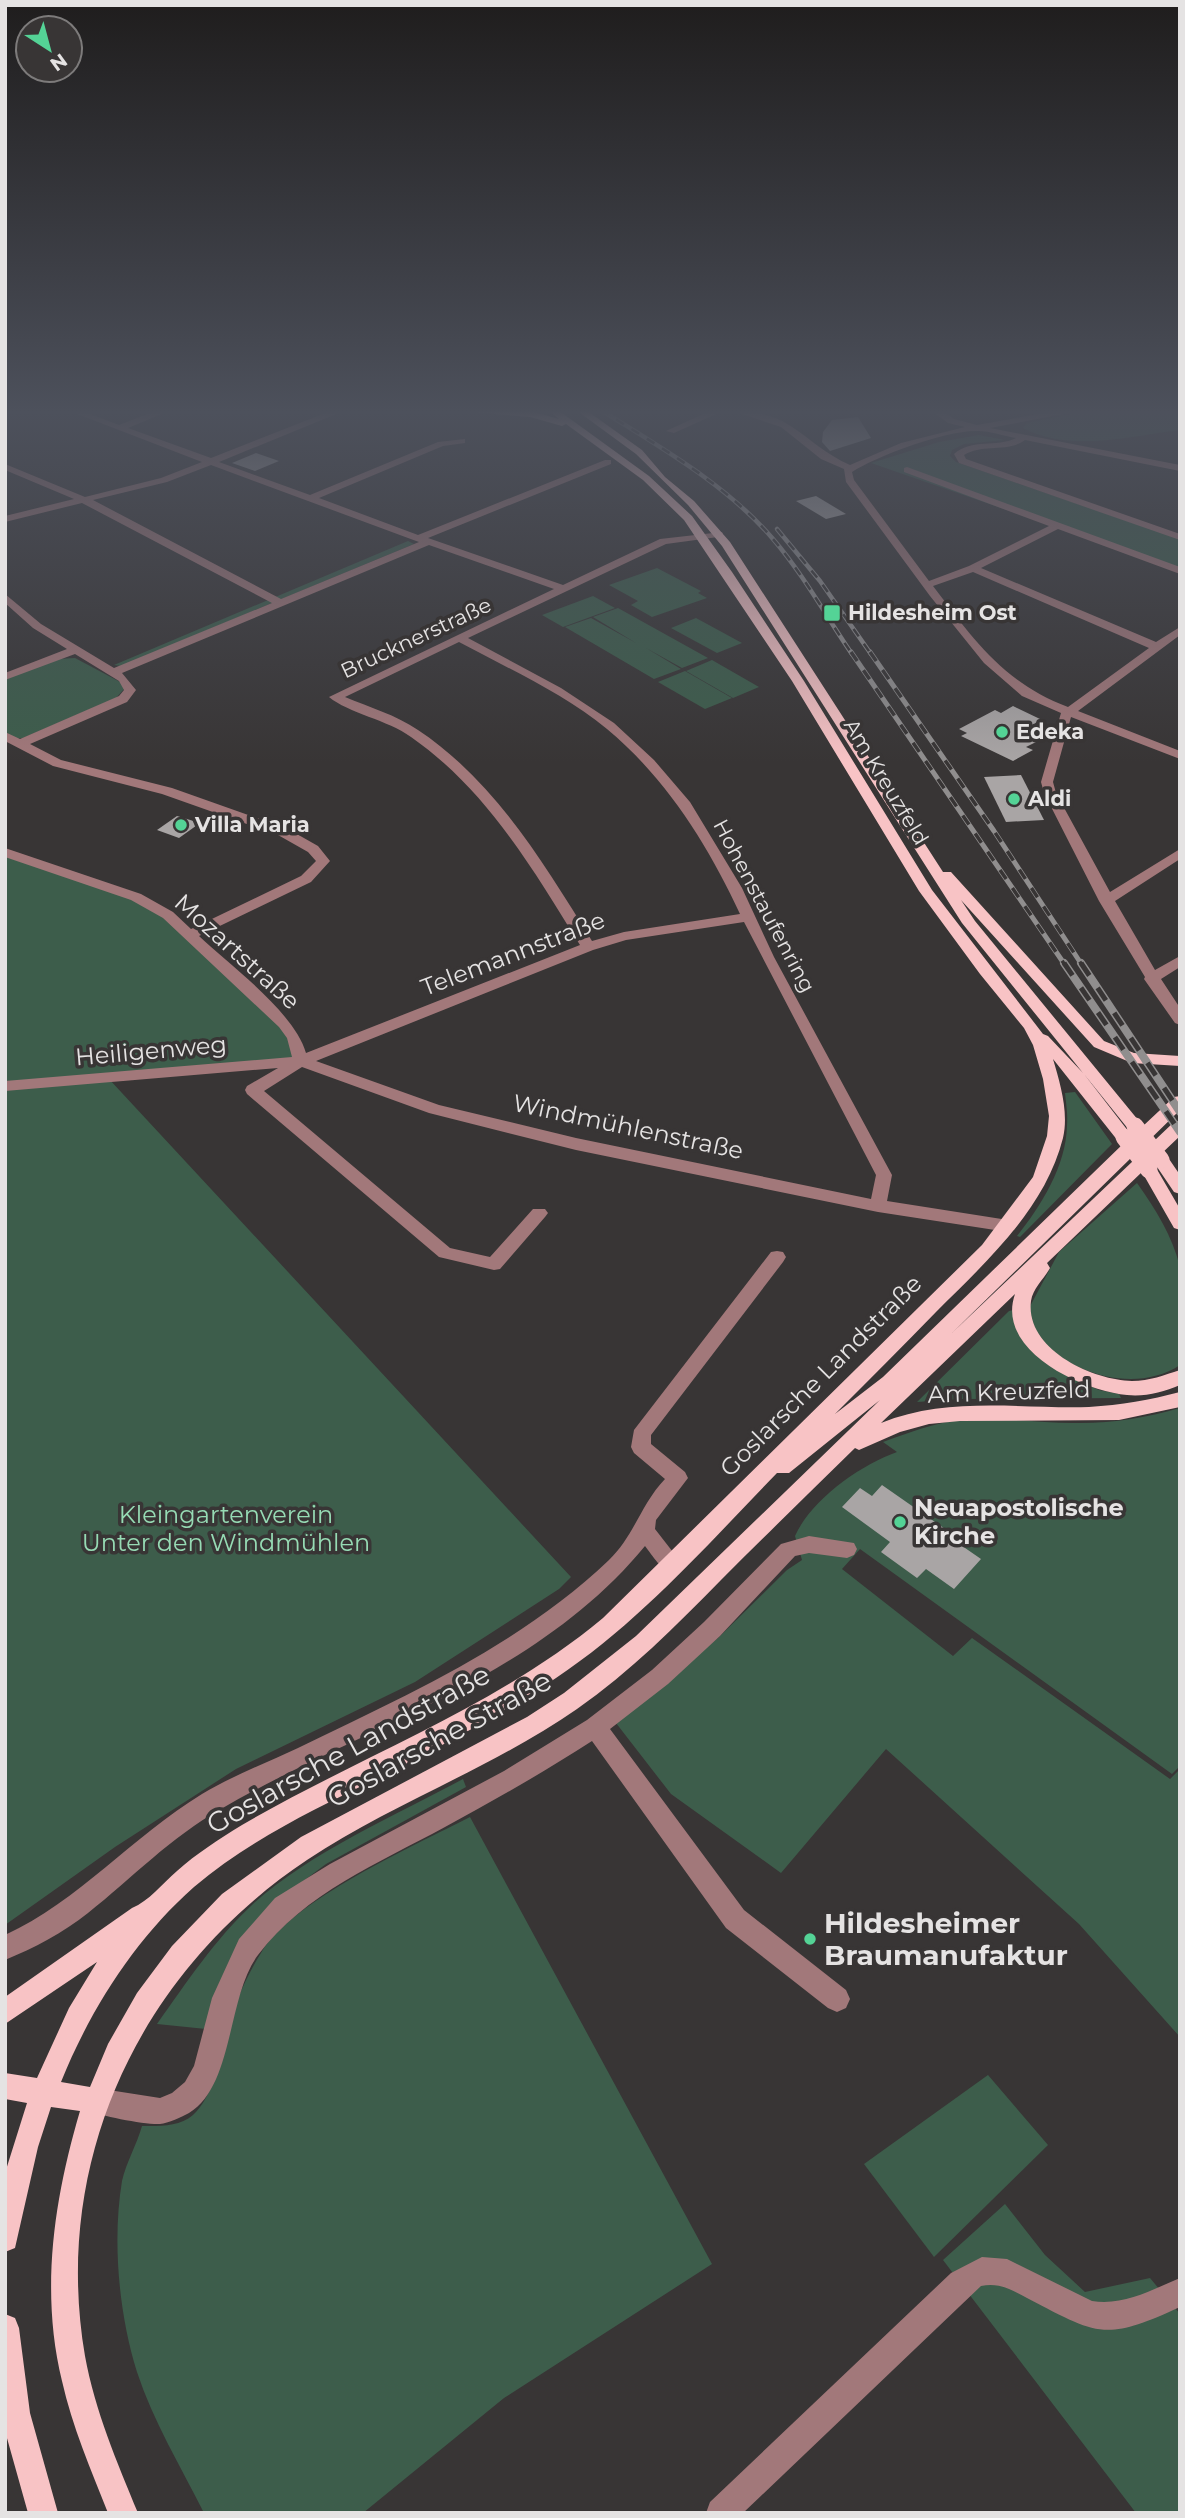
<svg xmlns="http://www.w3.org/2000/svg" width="1185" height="2518" font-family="Montserrat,sans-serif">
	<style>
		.green { fill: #3d5d4b }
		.building { fill: #a9a5a5 }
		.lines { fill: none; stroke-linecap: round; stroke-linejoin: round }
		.minor { fill: #a2787a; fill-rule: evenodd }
		.major { fill: #f8c3c5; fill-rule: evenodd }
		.rail-far2-casing { stroke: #908e8e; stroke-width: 4.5 }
		.rail-far1-casing { stroke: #908e8e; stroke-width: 5 }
		.rail-casing { stroke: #908e8e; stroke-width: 8 }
		.rail-far2 { stroke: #383535; stroke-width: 2.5; stroke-dasharray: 9; stroke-linecap: butt }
		.rail-far1 { stroke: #383535; stroke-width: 3.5; stroke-dasharray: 11; stroke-linecap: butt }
		.rail { stroke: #383535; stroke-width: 5; stroke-dasharray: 15; stroke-linecap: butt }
		.major-bridge { stroke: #f8c3c5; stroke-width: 17 }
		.poi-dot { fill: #54d396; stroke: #383535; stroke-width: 2.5 }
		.labels { text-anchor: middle; stroke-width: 7; stroke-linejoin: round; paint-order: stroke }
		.far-poi-label { font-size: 21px; font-weight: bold; fill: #e5e3e3; stroke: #383535; text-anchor: start }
		.far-street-label { font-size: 21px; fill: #e5e3e3; stroke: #383535 }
		.street-label { font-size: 24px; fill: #e5e3e3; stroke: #383535 }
		.poi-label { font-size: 24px; font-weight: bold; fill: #e5e3e3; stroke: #383535; text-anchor: start }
		.park-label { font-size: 24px; fill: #96dbb4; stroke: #383535 }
		.near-street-label { font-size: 28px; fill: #e5e3e3; stroke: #383535 }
		.near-poi-label { font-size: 28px; font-weight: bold; fill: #e5e3e3; stroke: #383535; text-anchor: start }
	</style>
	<rect width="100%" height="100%" fill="#383535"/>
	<g class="green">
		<path d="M1092 410H1180V430C1128 436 1071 453 1023 428L1027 423Z"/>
		<polygon points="979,435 1005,440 964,444 952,450 950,456 956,462 1180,539 1180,570 871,463 939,442"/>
		<polygon points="408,541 414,544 121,666 114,665"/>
		<polygon points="657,568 701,591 698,593 707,598 652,617 631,605 638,601 609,585"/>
		<polygon points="593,596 615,608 563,627 542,615"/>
		<polygon points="618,608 708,658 682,668 646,648 681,669 654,679 565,627 591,618 636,643 593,617"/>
		<polygon points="696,618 742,643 717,653 671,628"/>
		<polygon points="75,658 122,683 124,689 116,698 23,738 14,739 5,733 5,679 57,659"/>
		<polygon points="712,660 759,687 733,698 686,671"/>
		<polygon points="685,671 732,698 705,709 658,682"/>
		<polygon points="5,852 78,876 168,915 284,1024 301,1061 109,1079 571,1577 559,1589 415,1682 236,1769 115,1847 5,1925"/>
		<path d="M1075 1092 1112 1144 1020 1237 1017 1236C1041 1206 1066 1166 1067 1126 1068 1115 1066 1103 1065 1093Z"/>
		<path d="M1137 1183C1156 1210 1172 1235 1180 1267V1365C1138 1393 1074 1376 1041 1340 1034 1333 1031 1320 1028 1310L1059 1252Z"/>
		<polygon points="1018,1309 1076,1380 1099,1390 1119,1394 1121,1398 961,1399 917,1402 1009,1311"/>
		<path d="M1180 1408V1766L1172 1774 860 1549 842 1569 953 1656 972 1638 1170 1779 1180 1769V2037L1079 1924 886 1749 781 1873 671 1794 616 1723 718 1638 787 1570 802 1560 795 1536C811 1500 860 1465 897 1452L883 1442C908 1433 933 1423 960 1420 998 1416 1036 1423 1073 1423 1109 1424 1146 1418 1180 1408Z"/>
		<path d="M463 1779 466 1787 326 1864 290 1891 206 2029 157 2024C187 1982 215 1939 253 1904 309 1853 396 1815 463 1779Z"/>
		<path d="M470 1817 712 2264 504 2398 363 2513H204C181 2467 153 2421 137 2372 119 2315 112 2241 122 2181 126 2163 137 2144 142 2126 160 2126 179 2127 193 2115 218 2093 226 2032 237 2001 243 1985 252 1967 261 1953 292 1900 414 1846 470 1817Z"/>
		<polygon points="988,2075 1048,2145 934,2257 864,2164"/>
		<polygon points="1005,2204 1045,2255 1085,2292 1150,2278 1180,2314 1180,2513 1136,2513 943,2260"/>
	</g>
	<g class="building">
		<polygon points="858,417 871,438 830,451 822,442 823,432 832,420"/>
		<polygon points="256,453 279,461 255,471 232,463"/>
		<polygon points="816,496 846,514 826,519 796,501"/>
		<polygon points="1013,706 1040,719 1032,726 1041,731 1029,737 1038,741 1026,747 1033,750 1013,761 961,736 967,733 959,729 995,710 1001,713"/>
		<polygon points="1021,775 1044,820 1006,822 984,777"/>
		<polygon points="177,816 200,823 179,838 157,830"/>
		<polygon points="882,1485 958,1538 955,1541 981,1559 954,1589 926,1569 917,1578 881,1552 890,1542 842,1507 860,1488 872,1496"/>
	</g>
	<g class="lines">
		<g class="minor">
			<path d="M67 410H80L119 425 158 410H171L128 428 211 458 333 410H346L219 462 310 495 438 442 465 439V443L443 446 319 498 418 535 605 460H611V464L428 538 563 585 660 539 722 532 723 534 718 537 666 544 468 638 561 688 614 723 654 760 690 802 742 888 774 957 892 1175 887 1201 1008 1220 1017 1226 1014 1230 1008 1232 878 1212 576 1150 429 1113 302 1067 264 1091 450 1248 490 1257 533 1209H545L548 1213 545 1217 500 1269 494 1270 439 1257 247 1094 245 1090 247 1086 278 1068 5 1091V1081L292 1057 287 1038 279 1027 163 918 131 900 5 857V848L141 894 173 912 191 929 301 876 316 861 308 852 278 835 162 794 53 766 5 741V732L20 739 119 696 124 690 119 681 75 654 5 680V673L67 649 33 628 5 603V594L41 624 114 668 272 603 82 503 5 522V516L74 499 5 470V464L85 497 161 478 202 462ZM211 465 408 538 419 542 281 599 93 500 167 482ZM429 545 554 589 329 697C348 713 388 720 411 737 486 789 533 869 580 945L306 1053C294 1012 231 966 199 936L311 882 330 861 318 846 288 829 172 788 61 760 30 744 127 702 136 690 122 673ZM459 642C509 669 563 693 607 729 666 778 708 845 740 914L624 932 592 941C544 864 495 781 418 730 396 715 369 707 345 697ZM744 922 876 1175 871 1199 576 1138 439 1105 316 1061 593 950 626 940Z"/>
			<polygon points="712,410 725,410 674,433 666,431"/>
			<path d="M730 410C748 410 774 415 789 425 811 439 825 454 850 465L901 443 965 427 948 423 930 410H941L954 419 977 425 1062 410H1084L990 428 1180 465V471L1025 440C1007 453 983 443 964 455L966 459 1180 534V540L959 463 954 454C972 438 996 448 1016 438 1004 436 990 431 978 431 949 429 876 456 852 472L854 480 929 581 969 566 1049 526 904 472V468L907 467 1180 567V574L1058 529 981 568 1156 642 1180 627V635L1078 711 1180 751V759L1071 717 1053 782 1056 793 1110 892 1180 849V859L1115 901 1155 970 1180 956V967L1161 979 1180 1008V1025L1175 1023 1144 979 1145 977 1099 901 1044 793 1041 782 1061 713 1022 696 984 663 930 596 846 482 844 469 821 459 781 427ZM973 572 1149 648 1068 707C1004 683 974 640 933 586Z"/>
			<path d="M777 1251 783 1252 786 1257 783 1262 651 1435V1444L685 1472 688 1478 656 1520 655 1529 683 1565 680 1571C664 1577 654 1557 645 1546 536 1679 364 1726 221 1809 171 1837 132 1878 88 1913 63 1933 34 1948 5 1960V1935C79 1901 133 1836 202 1794 232 1776 266 1763 298 1748 407 1695 520 1645 609 1560 634 1536 641 1504 665 1479L634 1453 631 1447 634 1430 771 1252Z"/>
			<path d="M809 1536 854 1543 857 1549 854 1555 847 1558 809 1553 795 1556 720 1636 668 1684 610 1729 744 1910 846 1990 850 1999 846 2008 837 2012 828 2008 726 1928 592 1741C544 1772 495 1800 445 1827 379 1863 305 1893 258 1955 227 1996 234 2086 189 2113 182 2117 168 2123 160 2124 146 2125 100 2116 87 2110L83 2101 87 2092 96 2088 160 2098 172 2093 185 2082 194 2066 212 1998 239 1939 275 1898 330 1864 504 1771 587 1720 652 1670 704 1622 781 1544Z"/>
			<path d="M982 2257 1007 2259 1092 2301C1124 2306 1151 2290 1180 2278V2307C1104 2342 1098 2335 1027 2298 1012 2290 999 2282 981 2286L743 2513H706L710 2502 951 2273Z"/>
		</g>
		<g class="major">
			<path d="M445 410 531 411 559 419 548 410H558L649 476 692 516 732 572 804 681 932 890 1043 1034 1048 1036 1083 1073 962 923 722 546 688 505 636 454 576 410H586L642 450 665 477 694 501 730 542 943 872H951L1104 1041 1134 1053 1180 1056V1066L1132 1063 1094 1047 961 900 975 921 1143 1126 1174 1097 1180 1096V1110L952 1333 1174 1122 1180 1121V1136L1160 1155 1167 1156 1180 1175V1194L1174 1192 1153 1161 1150 1164 1155 1166 1180 1209V1230L1174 1228 1142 1172 1047 1263 1050 1268C1044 1279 1033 1288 1031 1301 1025 1349 1092 1380 1132 1381 1150 1381 1164 1375 1180 1370V1385C1163 1392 1145 1397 1127 1395 1083 1391 995 1351 1015 1294L881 1423C948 1396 1019 1409 1089 1407 1121 1405 1150 1400 1180 1392V1407L1119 1420 960 1421 929 1424 900 1432 859 1450 855 1448C810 1492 765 1536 721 1580 676 1626 630 1672 577 1709 492 1768 393 1803 307 1860 142 1970 51 2158 85 2356 95 2411 117 2462 138 2513H108C91 2470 72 2426 62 2381 40 2291 54 2199 80 2111L51 2107 38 2147 15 2248 5 2252V2173L27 2103 5 2099V2073L37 2078 69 2008 97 1962 5 2024V1997L132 1908C149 1901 162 1884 177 1871 196 1854 219 1839 242 1825 362 1755 495 1708 603 1618L982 1245 1033 1177 1047 1136 1049 1116 1043 1079 1033 1045 1024 1028 980 974 919 891 792 681 684 520 643 480 566 424 562 426 530 417ZM1053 1059 1118 1141 1125 1142 883 1377 835 1414C869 1380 903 1346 936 1312 987 1261 1045 1209 1063 1138 1069 1112 1060 1083 1053 1059ZM1084 1074 1129 1130 1138 1131 1132 1136ZM880 1400 636 1636 564 1693 527 1717 301 1837 222 1894 172 1946 137 1993 108 2044 90 2087 61 2082C90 2010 135 1939 194 1887 248 1841 313 1810 376 1779 437 1748 499 1716 556 1678 640 1622 707 1545 777 1473H789Z"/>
			<polygon points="5,2314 15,2318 19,2328 30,2413 58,2513 28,2513 5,2431"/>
		</g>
		<g class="rail-far2-casing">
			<g id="rail-far2">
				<path d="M601 410C661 448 726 484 773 539 803 574 826 616 852 654"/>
				<polyline points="777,529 820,581 871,654"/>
			</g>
		</g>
		<g class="rail-far1-casing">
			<g id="rail-far1">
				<polyline points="851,652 1065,965"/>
				<polyline points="870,652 994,831 1082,965"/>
			</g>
		</g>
		<g class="rail-casing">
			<g id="rail">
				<polyline points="1064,963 1180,1132"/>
				<polyline points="1081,963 1180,1112"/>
			</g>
		</g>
		<use href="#rail-far2" class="rail-far2"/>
		<use href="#rail-far1" class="rail-far1"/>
		<use href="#rail" class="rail"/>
		<g class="major-bridge">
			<polyline points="1135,1126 1161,1160"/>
			<polyline points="1124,1137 1149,1170"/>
		</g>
	</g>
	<linearGradient id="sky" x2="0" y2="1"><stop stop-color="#1f1d1d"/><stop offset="0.54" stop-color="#4d515c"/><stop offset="1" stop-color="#4d515c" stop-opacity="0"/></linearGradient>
	<rect width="1185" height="763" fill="url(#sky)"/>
	<g class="poi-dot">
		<rect x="823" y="604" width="18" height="18" rx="3.5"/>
		<circle cx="1002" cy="732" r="7"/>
		<circle cx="1014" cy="799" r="7"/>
		<circle cx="181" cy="825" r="7"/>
		<circle cx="900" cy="1522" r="7"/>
		<circle cx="810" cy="1939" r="7"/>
	</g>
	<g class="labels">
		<g class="far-poi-label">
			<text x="848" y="620">Hildesheim Ost</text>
			<text x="1016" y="739">Edeka</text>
			<text x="1028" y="806">Aldi</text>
			<text x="195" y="832">Villa Maria</text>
		</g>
		<g class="far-street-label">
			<text transform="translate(416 638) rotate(-25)" y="7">Brucknerstraße</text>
			<text transform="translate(886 782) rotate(59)" y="7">Am Kreuzfeld</text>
			<text transform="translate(764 906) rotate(62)" y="7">Hohenstaufenring</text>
		</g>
		<g class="street-label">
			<text transform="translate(237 952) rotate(42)" y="8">Mozartstraße</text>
			<text transform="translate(513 954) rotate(-21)" y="8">Telemannstraße</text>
			<text transform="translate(151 1051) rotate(-5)" y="8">Heiligenweg</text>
			<text transform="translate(628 1127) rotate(12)" y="8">Windmühlenstraße</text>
			<text transform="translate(821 1376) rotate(-45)" y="8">Goslarsche Landstraße</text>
			<text transform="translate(1009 1392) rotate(-2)" y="8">Am Kreuzfeld</text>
		</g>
		<g class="poi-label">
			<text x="914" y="1516">Neuapostolische<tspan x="914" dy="28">Kirche</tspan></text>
		</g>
		<g class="park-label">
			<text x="226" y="1523">Kleingartenverein<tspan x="226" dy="28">Unter den Windmühlen</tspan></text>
		</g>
		<g class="near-street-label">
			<text transform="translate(439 1739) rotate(-29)" y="10">Goslarsche Straße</text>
			<text transform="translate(348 1749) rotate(-29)" y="10">Goslarsche Landstraße</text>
		</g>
		<g class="near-poi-label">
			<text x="824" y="1933">Hildesheimer<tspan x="824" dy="32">Braumanufaktur</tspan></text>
		</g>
	</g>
	<rect width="1185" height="2518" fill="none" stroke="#e5e3e3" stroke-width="14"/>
	<g transform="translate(49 49) rotate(144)"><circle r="33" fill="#383535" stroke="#7d7b7b" stroke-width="2"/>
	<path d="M0-5L12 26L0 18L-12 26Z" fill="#54d396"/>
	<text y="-10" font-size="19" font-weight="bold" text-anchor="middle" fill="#e5e3e3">N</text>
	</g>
</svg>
